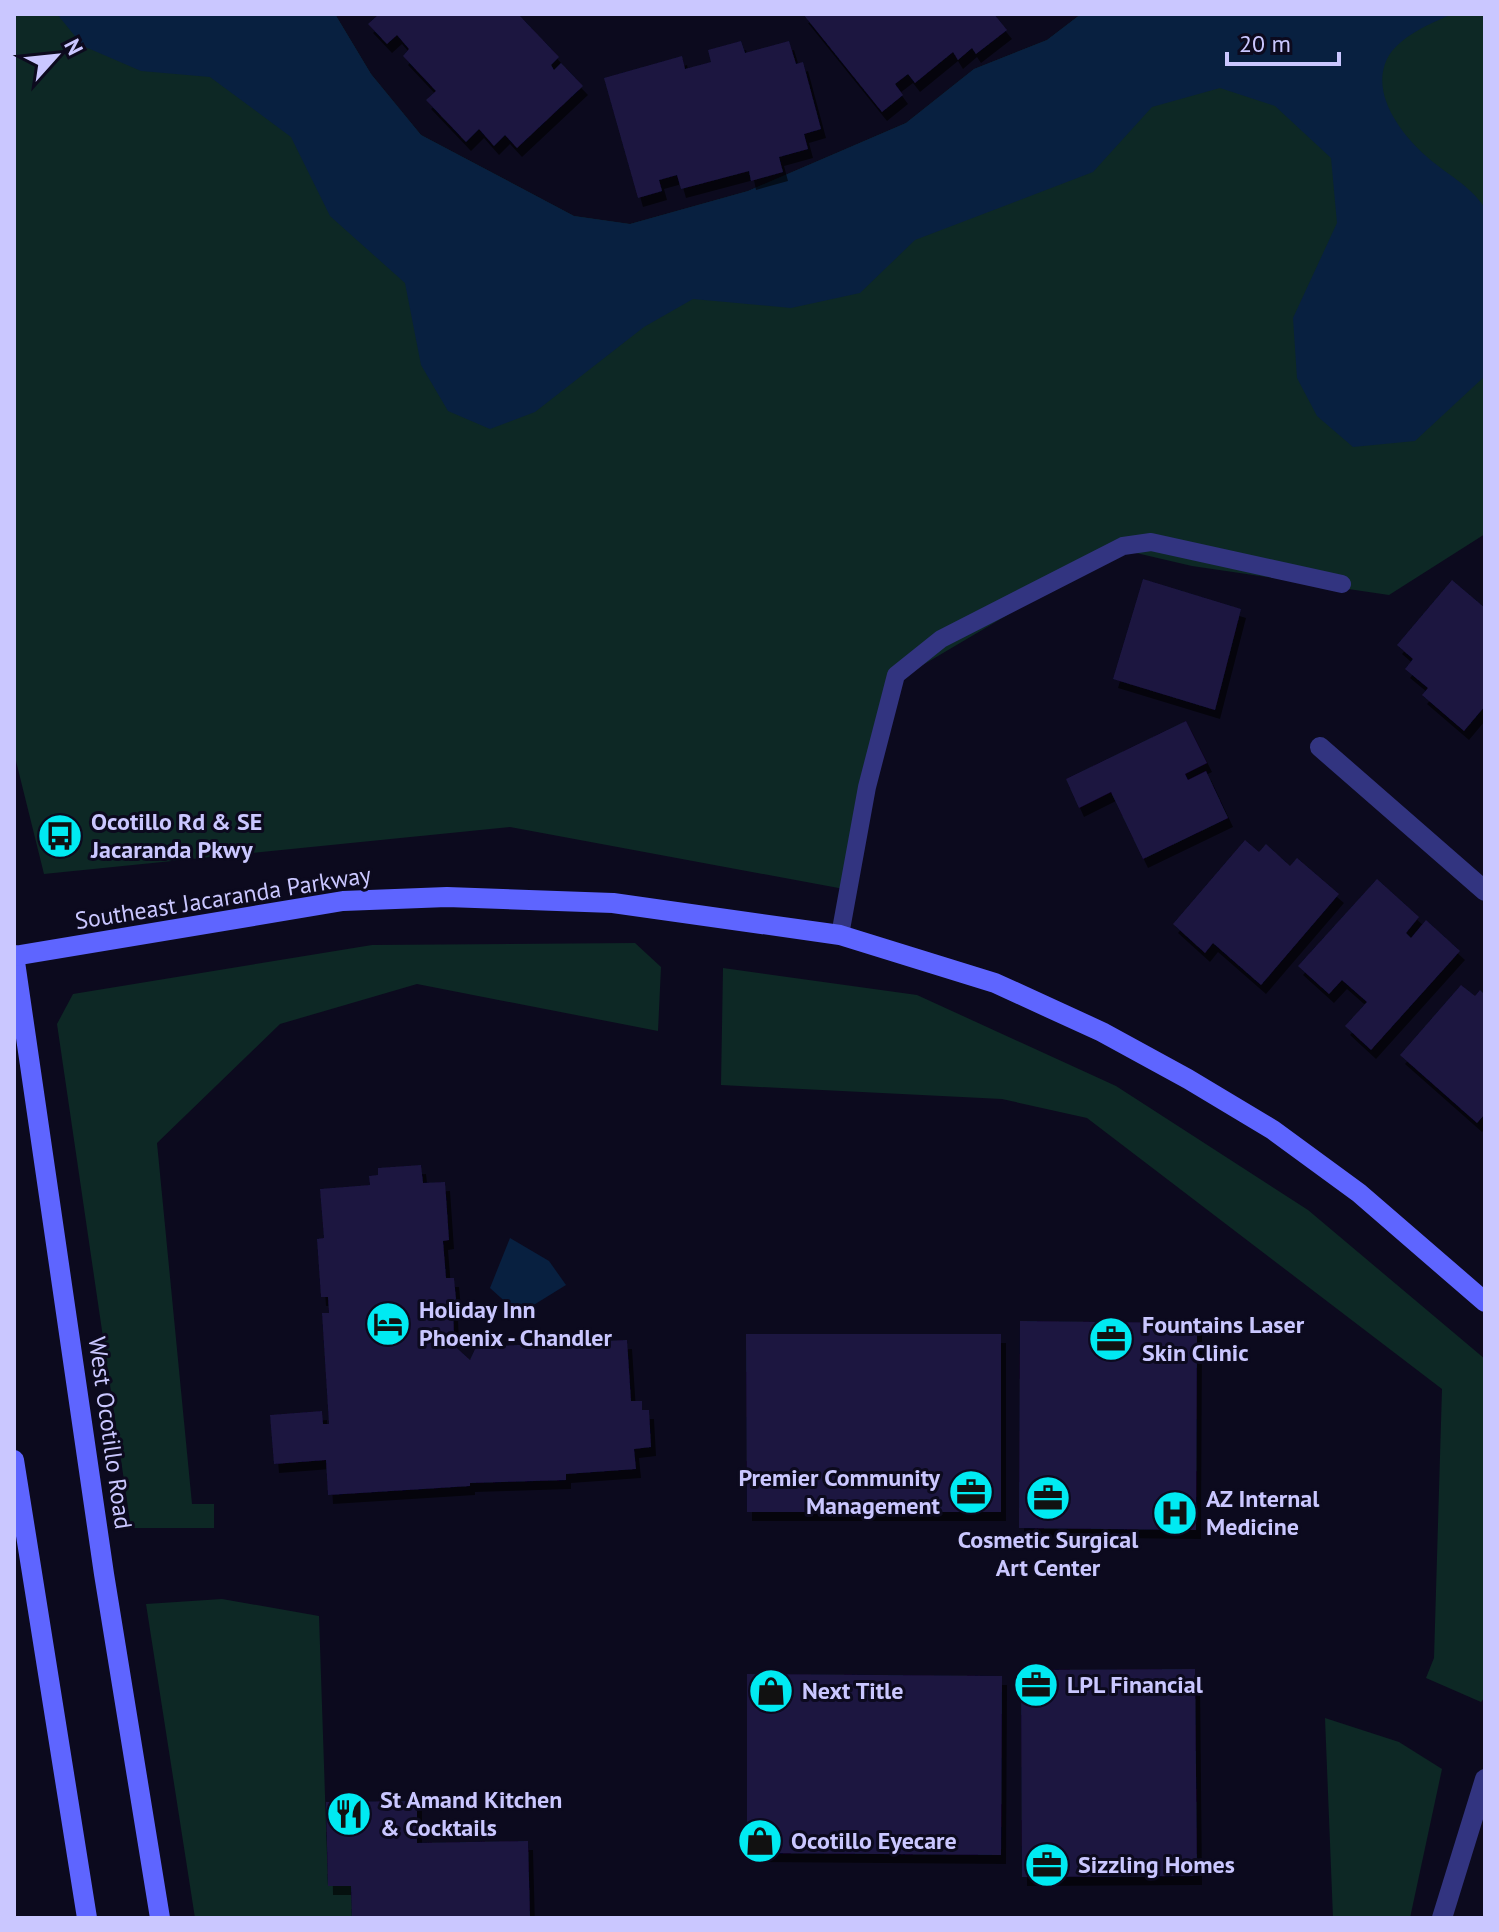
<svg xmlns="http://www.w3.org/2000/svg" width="1499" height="1932" font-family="'PT Sans',sans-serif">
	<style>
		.green { fill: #0d2825 }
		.water { fill: #082040 }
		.building { fill: #1b1540; filter: url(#shadow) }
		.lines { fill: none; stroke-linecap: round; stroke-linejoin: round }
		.lane { stroke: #323480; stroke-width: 18 }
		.street { stroke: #323480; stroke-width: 20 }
		.secondary { stroke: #5e65ff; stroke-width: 20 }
		.labels { text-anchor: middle; stroke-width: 6; stroke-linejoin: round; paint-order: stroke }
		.poi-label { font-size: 24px; font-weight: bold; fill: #cac7ff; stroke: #0c0a1e; text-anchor: start }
		.street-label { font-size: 24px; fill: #cac7ff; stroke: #0c0a1e }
	</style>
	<defs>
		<filter id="shadow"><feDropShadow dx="5" dy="9" stdDeviation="0" flood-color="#0009"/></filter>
	</defs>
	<rect width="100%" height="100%" fill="#0c0a1e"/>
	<g class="green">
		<polygon points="14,14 335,14 371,74 421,135 574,216 630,224 748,191 906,123 974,69 1047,40 1081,14 1485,14 1485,534 1389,595 1192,566 1119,549 899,679 844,889 510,827 44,874 14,753"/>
		<polygon points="635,943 661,967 658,1031 417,984 280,1024 157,1143 192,1504 214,1504 214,1528 131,1528 57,1024 73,994 372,945"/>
		<polygon points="723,968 917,995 1116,1086 1308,1210 1485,1359 1485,1697 1481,1702 1426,1678 1434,1658 1442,1389 1087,1118 1002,1099 721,1085"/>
		<polygon points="222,1599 319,1616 328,1885 351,1886 352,1918 195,1918 146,1604"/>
		<polygon points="1325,1718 1399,1742 1442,1769 1410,1918 1333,1918"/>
	</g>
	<g class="water">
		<path d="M57 14H335L371 74 421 135 574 216 630 224 748 191 906 123 974 69 1047 40 1081 14H1452C1430 24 1399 36 1387 59 1370 94 1402 135 1426 156 1447 175 1469 184 1485 208V376L1415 441 1353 447 1317 416 1297 378 1293 318 1337 223 1331 158 1275 106 1220 88 1152 107 1093 172 915 240 860 293 791 308 693 299 644 327 535 412 490 429 448 411 421 365 405 283 330 216 291 137 210 77 141 71 83 46Z"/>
		<polygon points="510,1238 549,1261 566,1285 519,1314 490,1288"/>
	</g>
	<g class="building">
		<polygon points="379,14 518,14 559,57 551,65 554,70 561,63 583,86 517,148 505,135 494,146 479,129 466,142 426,100 436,91 403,56 409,49 397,35 387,44 368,24"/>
		<polygon points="803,14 994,14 1007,30 976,54 972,48 958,60 953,52 915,83 908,74 895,84 903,95 882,112"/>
		<polygon points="741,41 745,53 789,41 796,64 803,62 821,129 804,134 808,149 779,157 783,172 751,181 749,171 681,189 677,175 659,180 662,191 638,198 604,78 682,56 685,69 711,62 708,50"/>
		<polygon points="1143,579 1241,609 1215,710 1113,679"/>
		<polygon points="1452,580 1485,608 1485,706 1464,731 1422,695 1428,688 1405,669 1413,659 1397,645"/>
		<polygon points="1186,721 1207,763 1185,774 1188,780 1206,771 1228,818 1143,859 1111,792 1079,808 1066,779"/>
		<polygon points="1245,840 1259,852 1266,844 1290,866 1297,858 1339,894 1261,985 1213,943 1205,953 1173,924"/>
		<polygon points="1377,879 1419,917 1406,933 1411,938 1426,920 1460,951 1371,1050 1345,1026 1367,1002 1342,980 1329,994 1298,966"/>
		<polygon points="1461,985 1475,996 1480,990 1485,995 1485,1114 1477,1123 1400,1055"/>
		<polygon points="421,1165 423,1183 445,1182 449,1240 443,1241 446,1278 454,1278 457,1310 453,1310 454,1335 449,1341 470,1360 476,1347 627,1340 631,1401 642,1401 642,1410 649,1410 651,1447 634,1449 636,1469 566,1474 566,1480 470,1483 470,1486 328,1495 326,1460 274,1464 270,1415 322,1411 323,1424 329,1424 322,1313 329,1313 328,1297 321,1297 317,1239 324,1238 320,1189 370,1185 369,1176 378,1175 378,1168"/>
		<polygon points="1020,1321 1197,1323 1196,1530 1019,1528"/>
		<polygon points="746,1334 1001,1334 1001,1512 747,1512"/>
		<polygon points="1195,1669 1197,1876 1022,1877 1021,1670"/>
		<polygon points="747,1674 1002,1676 1001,1855 747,1853"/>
		<polygon points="417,1801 417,1843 528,1841 530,1918 352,1918 351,1886 328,1886 326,1802"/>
	</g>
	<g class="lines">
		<polyline class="lane" points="840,935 867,787 896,675 941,639 1123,546 1151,542 1342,584"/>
		<g class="street">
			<polyline points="1320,747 1485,891"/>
			<polyline points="1442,1918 1485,1779"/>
		</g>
		<g class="secondary">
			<polyline points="14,955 104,1574 160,1918"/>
			<polyline points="14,956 343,901 447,897 613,903 840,935 995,983 1102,1032 1188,1079 1273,1130 1359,1193 1485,1302"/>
			<polyline points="14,1460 87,1918"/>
		</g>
	</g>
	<defs>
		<g id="bus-disc" transform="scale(2.3)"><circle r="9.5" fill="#00eaf2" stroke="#0c0a1e"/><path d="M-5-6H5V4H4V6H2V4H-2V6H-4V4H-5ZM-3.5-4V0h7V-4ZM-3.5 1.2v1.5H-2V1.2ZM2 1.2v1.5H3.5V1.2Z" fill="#111"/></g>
		<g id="hotel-disc" transform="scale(2.3)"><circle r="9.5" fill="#00eaf2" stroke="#0c0a1e"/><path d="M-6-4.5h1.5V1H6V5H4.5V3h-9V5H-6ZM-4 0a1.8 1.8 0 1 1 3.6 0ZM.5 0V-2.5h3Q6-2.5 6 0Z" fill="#111"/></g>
		<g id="office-disc" transform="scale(2.3)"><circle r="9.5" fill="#00eaf2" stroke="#0c0a1e"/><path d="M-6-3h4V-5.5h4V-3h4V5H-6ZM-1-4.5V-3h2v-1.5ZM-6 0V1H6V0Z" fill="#111"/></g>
		<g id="hospital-disc" transform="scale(2.3)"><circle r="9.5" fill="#00eaf2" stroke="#0c0a1e"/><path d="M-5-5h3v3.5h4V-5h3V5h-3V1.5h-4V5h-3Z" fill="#111"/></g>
		<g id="shop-disc" transform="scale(2.3)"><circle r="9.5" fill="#00eaf2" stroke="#0c0a1e"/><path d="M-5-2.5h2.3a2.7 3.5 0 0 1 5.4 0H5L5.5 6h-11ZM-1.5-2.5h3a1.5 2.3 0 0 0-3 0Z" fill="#111"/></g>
		<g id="restaurant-disc" transform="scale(2.3)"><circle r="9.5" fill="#00eaf2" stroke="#0c0a1e"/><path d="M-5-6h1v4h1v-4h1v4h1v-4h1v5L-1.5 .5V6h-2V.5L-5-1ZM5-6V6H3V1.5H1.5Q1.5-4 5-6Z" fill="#111"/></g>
	</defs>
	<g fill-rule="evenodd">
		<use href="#bus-disc" x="60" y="836"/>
		<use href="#hotel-disc" x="388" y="1324"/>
		<use href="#office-disc" x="1111" y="1339"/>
		<use href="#office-disc" x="971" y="1492"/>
		<use href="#office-disc" x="1048" y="1498"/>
		<use href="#hospital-disc" x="1175" y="1513"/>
		<use href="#office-disc" x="1036" y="1685"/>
		<use href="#shop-disc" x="771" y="1691"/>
		<use href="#restaurant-disc" x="349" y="1814"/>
		<use href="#shop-disc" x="760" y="1841"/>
		<use href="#office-disc" x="1047" y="1865"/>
	</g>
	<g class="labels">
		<g class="poi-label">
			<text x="91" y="830">Ocotillo Rd &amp; SE<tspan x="91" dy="28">Jacaranda Pkwy</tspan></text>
			<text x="419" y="1318">Holiday Inn<tspan x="419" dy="28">Phoenix - Chandler</tspan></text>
			<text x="1142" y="1333">Fountains Laser<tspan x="1142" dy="28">Skin Clinic</tspan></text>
			<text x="940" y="1486" text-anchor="end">Premier Community<tspan x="940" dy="28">Management</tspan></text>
			<text x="1206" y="1507">AZ Internal<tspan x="1206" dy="28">Medicine</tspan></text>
			<text x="1048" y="1548" text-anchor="middle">Cosmetic Surgical<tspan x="1048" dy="28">Art Center</tspan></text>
			<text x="1067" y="1693">LPL Financial</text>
			<text x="802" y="1699">Next Title</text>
			<text x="380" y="1808">St Amand Kitchen<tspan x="380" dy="28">&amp; Cocktails</tspan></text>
			<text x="791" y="1849">Ocotillo Eyecare</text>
			<text x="1078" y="1873">Sizzling Homes</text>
		</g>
		<g class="street-label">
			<text transform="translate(223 898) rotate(-9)" y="8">Southeast Jacaranda Parkway</text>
			<text transform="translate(110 1433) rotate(82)" y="8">West Ocotillo Road</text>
		</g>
	</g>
	<rect width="1499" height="1932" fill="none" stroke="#cac7ff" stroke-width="32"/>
	<g transform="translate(56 56) rotate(63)" stroke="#0c0a1e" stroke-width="6" paint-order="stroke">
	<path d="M0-6L14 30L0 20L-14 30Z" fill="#cac7ff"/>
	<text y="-12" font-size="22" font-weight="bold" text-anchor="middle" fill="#cac7ff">N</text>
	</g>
	<path d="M1227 52v12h112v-12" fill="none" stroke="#cac7ff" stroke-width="4"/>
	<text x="1239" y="52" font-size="24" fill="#cac7ff" stroke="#0c0a1e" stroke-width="6" paint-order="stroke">20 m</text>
</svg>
